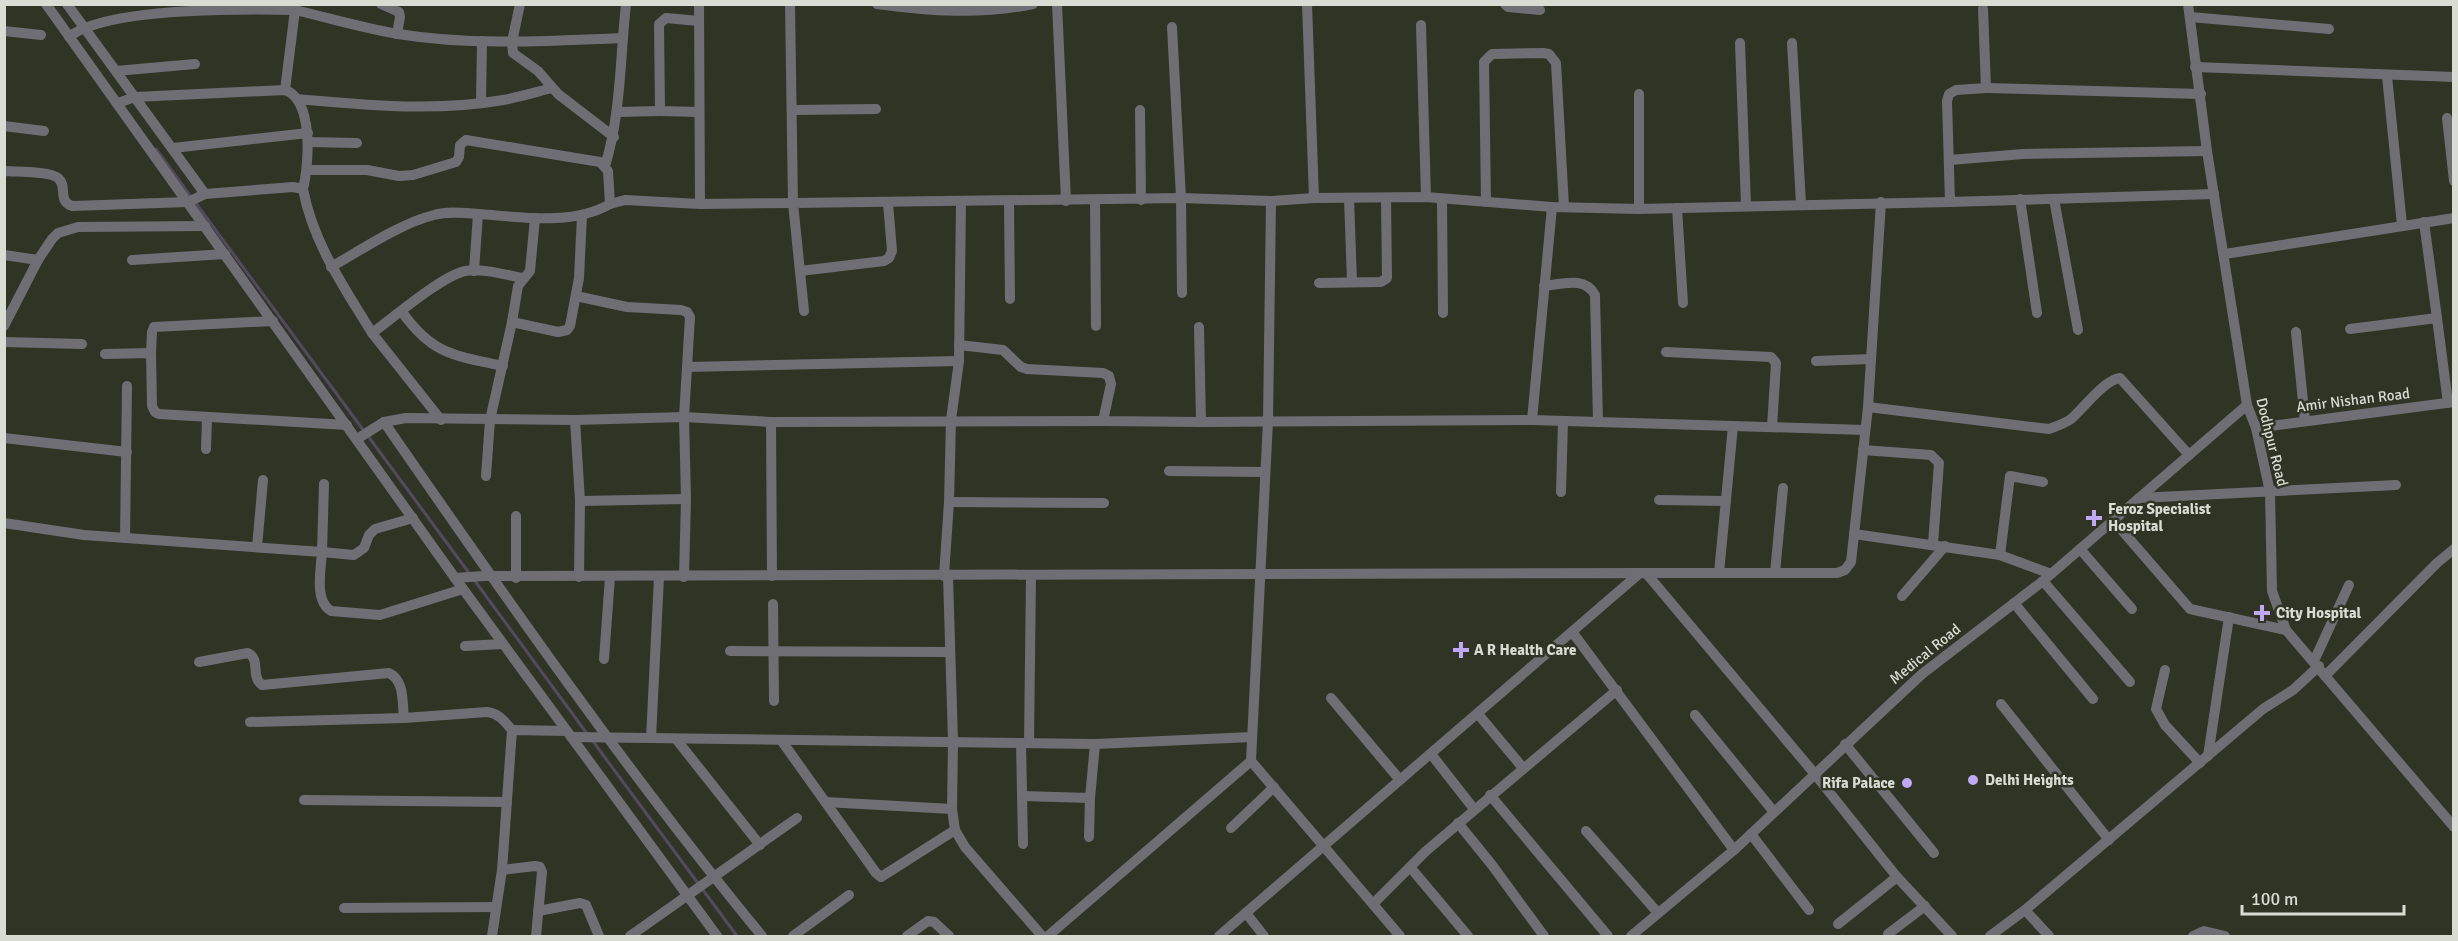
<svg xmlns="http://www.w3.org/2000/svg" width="2458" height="941" font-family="Signika,sans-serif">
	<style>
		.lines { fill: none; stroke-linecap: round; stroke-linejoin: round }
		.stream { stroke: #534a61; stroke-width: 3 }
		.minor { stroke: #706e75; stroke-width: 10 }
		.poi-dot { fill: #c0a8f4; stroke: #303425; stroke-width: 2 }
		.labels { text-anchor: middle; stroke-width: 5; stroke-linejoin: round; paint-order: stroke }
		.street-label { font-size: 15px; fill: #d9dcd2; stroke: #303425 }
		.poi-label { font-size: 15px; font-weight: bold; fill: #d9dcd2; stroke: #303425; text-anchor: start }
	</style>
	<rect width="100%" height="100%" fill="#303425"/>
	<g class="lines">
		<g class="stream">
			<polyline points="156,149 191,197"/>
			<polyline points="195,202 364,431"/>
			<polyline points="368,436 469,573"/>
			<polyline points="475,581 588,735"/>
			<polyline points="592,740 737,936"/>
		</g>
		<g class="minor">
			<polyline points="46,4 455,578 717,936"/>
			<polyline points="67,4 205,194"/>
			<polyline points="381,4 399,12 400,17 397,34"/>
			<polyline points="520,4 512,42 513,53 538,71 558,94 614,137"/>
			<polyline points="699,4 700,204 793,203 790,4"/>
			<path d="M877 4C929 11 982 15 1033 4"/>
			<polyline points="1057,4 1066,201"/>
			<polyline points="1307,4 1314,198"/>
			<polyline points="1505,4 1508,7 1540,10"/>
			<polyline points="2188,4 2207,151 2247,405 2256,428 2270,492 2272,591 2286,630 2454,827"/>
			<polyline points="1983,9 1986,88 1956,90 1949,94 1947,101 1950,202 2214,194"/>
			<polyline points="2190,17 2329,29"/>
			<polyline points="699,21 666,18 659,24 660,111 699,112"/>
			<polyline points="1421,25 1426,197"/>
			<polyline points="1172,27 1181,198 1182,293"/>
			<polyline points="4,31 41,35"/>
			<path d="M69 37C107 7 244 9 295 10V5"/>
			<polyline points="1740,43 1746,205"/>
			<polyline points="1792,43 1801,204"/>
			<polyline points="2195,67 2454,77"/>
			<polyline points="116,71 195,64"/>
			<polyline points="2387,76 2402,225"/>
			<polyline points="1986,88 2201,94"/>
			<path d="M285 90 295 10C329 18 363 28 398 34 472 46 548 41 622 38"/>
			<path d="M297 99C366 105 435 112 503 100 520 97 536 92 552 88"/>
			<path d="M118 103 135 97 285 90C314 100 309 165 303 189"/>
			<polyline points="481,103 482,41"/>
			<polyline points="793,110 876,109"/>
			<polyline points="1140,110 1141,200"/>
			<polyline points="618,112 660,111"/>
			<polyline points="2447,118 2454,181"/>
			<polyline points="4,126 44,131"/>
			<polyline points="308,142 357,143"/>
			<polyline points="173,148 308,133"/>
			<polyline points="1950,160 2023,154 2207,151"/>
			<path d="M605 166C621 114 620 59 626 4"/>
			<polyline points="308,170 367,170 399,176 413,175 456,162 459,157 460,145 466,140 600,162 608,171 610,204 625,200 700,204"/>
			<path d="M4 171C16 172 50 171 58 178 68 186 57 201 72 206L188 202 205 194 293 187 303 189C313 243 344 287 372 333 393 318 442 276 465 271 482 268 506 275 524 278"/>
			<polyline points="1349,198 1352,282"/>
			<polyline points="1442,199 1443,313"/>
			<polyline points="2020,199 2037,313"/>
			<polyline points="2054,199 2078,330"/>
			<polyline points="1095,201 1096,326"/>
			<polyline points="1009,202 1010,299"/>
			<polyline points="1486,202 1484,62 1492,54 1543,53 1549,54 1556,63 1564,207"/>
			<polyline points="1552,207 1532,420 1733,426 1719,573"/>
			<polyline points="1677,208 1683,303"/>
			<polyline points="1639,209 1639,94"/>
			<polyline points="2424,222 2437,318"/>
			<polyline points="2225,254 2454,218"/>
			<polyline points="4,255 38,260"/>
			<polyline points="132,260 225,254"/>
			<path d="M331 267C361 250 401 223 434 215 448 211 464 213 479 214 521 217 572 226 610 204"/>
			<polyline points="474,271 478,214"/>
			<polyline points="800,271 884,261 889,258 892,251 888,203"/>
			<polyline points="1319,283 1381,282 1387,278 1386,198"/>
			<path d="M1544 286C1563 284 1585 276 1595 295L1598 422"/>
			<polyline points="576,296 627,307 681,310 687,312 690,317 684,417 686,499 684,577"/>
			<polyline points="804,311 793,203 1181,198 1271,201 1314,198 1426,197 1552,207 1639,209 1950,202"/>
			<path d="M402 312C433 355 453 355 503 366"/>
			<polyline points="512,322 558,332 567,330 570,326 579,278 582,215"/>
			<polyline points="4,326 38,260 52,239 58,233 78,227 205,226"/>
			<polyline points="1199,327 1201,422 1532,420"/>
			<polyline points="2350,329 2437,318 2448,403"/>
			<polyline points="2296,332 2305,421"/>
			<polyline points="372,333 441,420"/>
			<polyline points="4,342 82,344"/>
			<polyline points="959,345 1003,350 1021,367 1027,369 1103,373 1109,376 1111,384 1103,421 1201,422"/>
			<polyline points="1666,352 1771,357 1776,363 1772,427"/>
			<polyline points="151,353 152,332 154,327 273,321"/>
			<polyline points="105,354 151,353 152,406 155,412 159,414 347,425"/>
			<polyline points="1816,361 1871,359"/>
			<polyline points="687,367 959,361"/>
			<path d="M1868 407 2049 429C2057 426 2064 424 2071 419 2084 408 2104 380 2120 378L2189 455"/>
			<polyline points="575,420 580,501 579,577"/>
			<path d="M384 422C505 597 627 772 762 936"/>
			<polyline points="771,422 772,576"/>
			<polyline points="1733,426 1865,430"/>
			<polyline points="2256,428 2454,402"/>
			<polyline points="4,438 127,452"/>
			<polyline points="357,439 384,422 406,418 575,420 684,417 771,422 1103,421"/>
			<polyline points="206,449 207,417"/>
			<polyline points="1863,450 1931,455 1939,463 1933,544"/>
			<polyline points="1169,471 1265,472"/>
			<polyline points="486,476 490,420 512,322 518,286 530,271 535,218"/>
			<polyline points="324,484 322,552 354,555 364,548 369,535 375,529 413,518"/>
			<polyline points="1561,492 1563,421"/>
			<polyline points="2139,498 2396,485"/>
			<polyline points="1659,500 1726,501"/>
			<polyline points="580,501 686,499"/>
			<polyline points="949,502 1104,503"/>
			<polyline points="2113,520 2190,609 2286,630"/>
			<path d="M4 523 84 535 322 552C321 570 314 601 331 611L380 615 463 589"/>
			<polyline points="1854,534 2000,555 2051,574"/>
			<polyline points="125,538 127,386"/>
			<polyline points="257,547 263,480"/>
			<polyline points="2080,549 2132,609"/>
			<polyline points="2000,555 2010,476 2043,482"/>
			<polyline points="1646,573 1837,573 1845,570 1851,562 1868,407 1881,202"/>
			<polyline points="1775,573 1783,488"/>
			<polyline points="944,576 949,502 951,420 959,361 961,202"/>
			<polyline points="948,576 953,742 952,809 955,830 965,847 1042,936"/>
			<polyline points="455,578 484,576 1646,573 1814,773 1897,877 1952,936"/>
			<polyline points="516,578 516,516"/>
			<polyline points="2043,581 2130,682"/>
			<polyline points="1902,596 1945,546"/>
			<polyline points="2014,603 2093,699"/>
			<polyline points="773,604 774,701"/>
			<polyline points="1573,633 1734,850"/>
			<polyline points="465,646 503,644"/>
			<polyline points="730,651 950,652"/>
			<polyline points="604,659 610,577"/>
			<polyline points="2314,661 2349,585"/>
			<path d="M199 662 248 653C261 659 250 676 262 685L389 673C405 681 402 702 404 718"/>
			<polyline points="2165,670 2156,709 2165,725 2200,763"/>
			<polyline points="2325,676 2437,563 2454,549"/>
			<polyline points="1331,698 1400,780"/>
			<polyline points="2001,704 2109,840"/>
			<polyline points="1478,714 1523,768"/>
			<polyline points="1695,715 1774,812"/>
			<path d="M250 722 404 718 487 712C499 713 505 722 512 730"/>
			<polyline points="571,737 1095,744 1252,737"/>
			<polyline points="651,738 659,577"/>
			<polyline points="676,739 760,845"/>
			<polyline points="781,740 876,873 881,877 955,830"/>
			<polyline points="1021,743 1023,844"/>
			<polyline points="1029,743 1031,575"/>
			<polyline points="1845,744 1934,853"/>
			<polyline points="1431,754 1474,809"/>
			<polyline points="2208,756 2229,617"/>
			<polyline points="1251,761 1400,936"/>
			<polyline points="1490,795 1608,936"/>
			<polyline points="1022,796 1090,798 1095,744"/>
			<polyline points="304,800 507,802"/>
			<polyline points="825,802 952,809"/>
			<polyline points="1458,823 1492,865 1544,936"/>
			<polyline points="1231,828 1274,787"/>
			<polyline points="1586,831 1658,913"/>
			<polyline points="1751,834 1809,910"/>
			<polyline points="1089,837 1090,798"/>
			<polyline points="1410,867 1468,936"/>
			<polyline points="502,870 535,866 540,867 542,872 536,936"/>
			<polyline points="1373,904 1426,851 1617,690"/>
			<polyline points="344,908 496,907"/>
			<polyline points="2025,910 2049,936"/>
			<polyline points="538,911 580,903 586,905 599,936"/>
			<polyline points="1246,913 1264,936"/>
			<polyline points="1838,924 1897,877"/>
			<polyline points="1888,934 1925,906"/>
			<polyline points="492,936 502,870 512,730 566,731"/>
			<polyline points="630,936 797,818"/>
			<polyline points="793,936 849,895"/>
			<polyline points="907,936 928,921 934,922 949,936"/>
			<polyline points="1048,936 1251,761 1268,421 1271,201"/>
			<polyline points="1219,936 1640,573"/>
			<polyline points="1631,936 1734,850 1922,674 2043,581 2247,405"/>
			<polyline points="1990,936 2025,910 2263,709 2293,690 2319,666"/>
			<polyline points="2193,936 2204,931 2225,936"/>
		</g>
	</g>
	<g class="poi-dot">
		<path d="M2091 509h6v6h6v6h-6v6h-6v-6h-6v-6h6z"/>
		<path d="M2259 604h6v6h6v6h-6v6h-6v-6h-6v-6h6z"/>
		<path d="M1458 641h6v6h6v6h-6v6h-6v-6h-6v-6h6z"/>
		<circle cx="1973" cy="780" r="6"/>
		<circle cx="1907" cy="783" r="6"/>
	</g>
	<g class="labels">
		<g class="street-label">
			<text transform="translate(2353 400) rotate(-7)" y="5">Amir Nishan Road</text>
			<text transform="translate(2272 442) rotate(76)" y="5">Dodhpur Road</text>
			<text transform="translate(1925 654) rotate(-39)" y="5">Medical Road</text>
		</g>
		<g class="poi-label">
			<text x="2108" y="514">Feroz Specialist<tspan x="2108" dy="17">Hospital</tspan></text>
			<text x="2276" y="618">City Hospital</text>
			<text x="1474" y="655">A R Health Care</text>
			<text x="1985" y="785">Delhi Heights</text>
			<text x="1895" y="788" text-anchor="end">Rifa Palace</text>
		</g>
	</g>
	<rect width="2458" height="941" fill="none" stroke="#d9dcd2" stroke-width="12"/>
	<path d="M2242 905v9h162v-9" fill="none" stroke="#d9dcd2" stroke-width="3"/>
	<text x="2251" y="905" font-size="18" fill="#d9dcd2" stroke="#303425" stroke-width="4.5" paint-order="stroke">100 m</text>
</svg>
